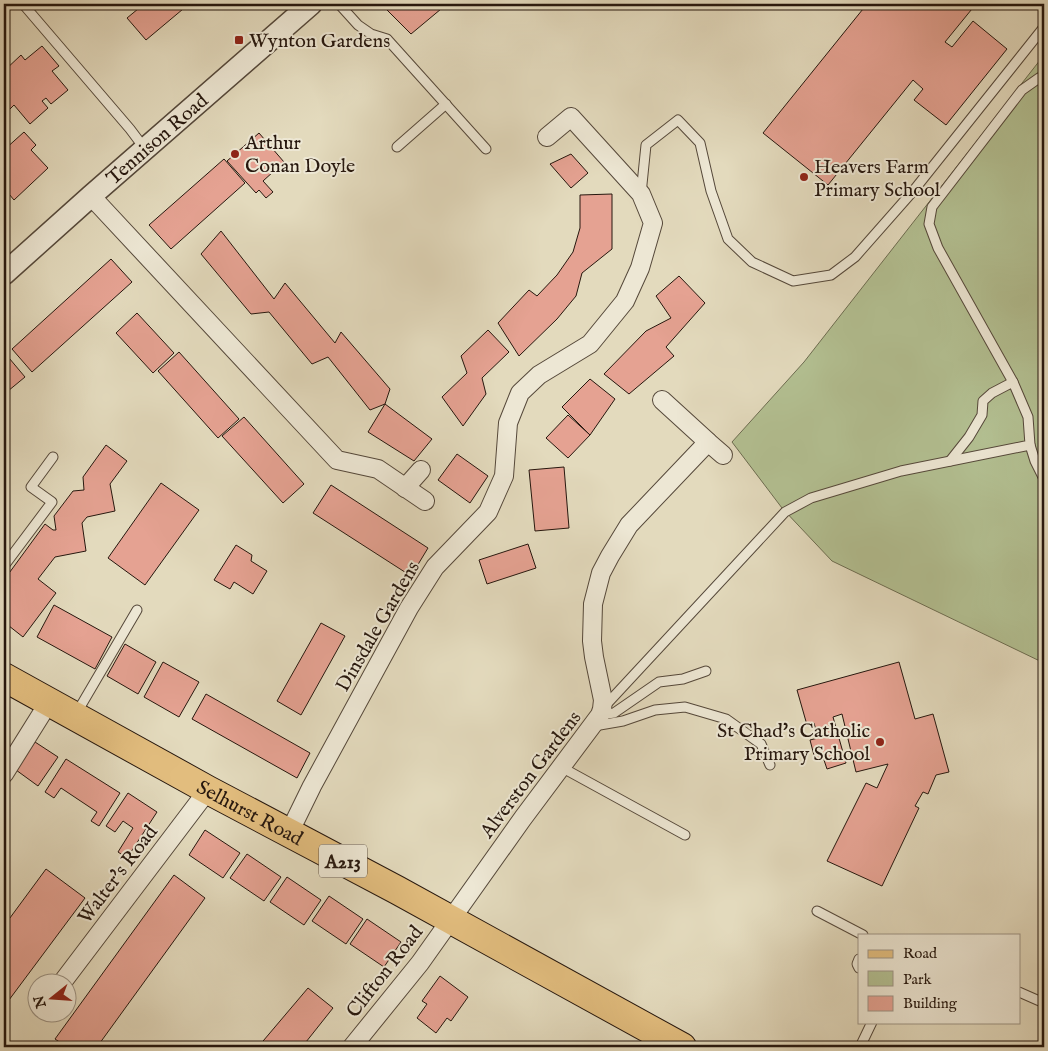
<svg xmlns="http://www.w3.org/2000/svg" width="1048" height="1051" font-family="'IM FELL English',serif">
	<style>
		.green { fill: #b3c092; stroke: #6c6c50 }
		.building { fill: #e5a292; stroke: #26170e }
		.lines { fill: none; stroke-linecap: round; stroke-linejoin: round }
		.service-casing { stroke: #55483a; stroke-width: 11 }
		.minor-casing { stroke: #55483a; stroke-width: 20 }
		.tertiary-casing { stroke: #55483a; stroke-width: 24 }
		.primary-casing { stroke: #26170e; stroke-width: 30 }
		.service { stroke: #ede7d4; stroke-width: 9 }
		.minor { stroke: #ede7d4; stroke-width: 18 }
		.tertiary { stroke: #ede7d4; stroke-width: 21 }
		.primary { stroke: #e2bd7e; stroke-width: 28 }
		.poi-dot { fill: #8f2418; stroke: #ede7d4; stroke-width: 2 }
		.labels { text-anchor: middle; stroke-width: 4; stroke-linejoin: round; paint-order: stroke }
		.shield { fill: #ede7d4; stroke: #625549; stroke-width: 1 }
		.shield-label { font-size: 19px; font-weight: bold; fill: #26170e }
		.poi-label { font-size: 20px; fill: #26170e; stroke: #ede7d4; text-anchor: start }
		.street-label { font-size: 20px; fill: #26170e; stroke: #ede7d4 }
	</style>
	<rect width="100%" height="100%" fill="#e3dabd"/>
	<filter id="stains"><feTurbulence type="fractalNoise" baseFrequency=".004" numOctaves="4"/><feColorMatrix values="0 0 0 0 .2 0 0 0 0 .09 0 0 0 0 .02 0 0 0 .5 -.17"/></filter>
	<radialGradient id="worn" r=".72"><stop offset=".6" stop-color="#630" stop-opacity="0"/><stop offset="1" stop-color="#630" stop-opacity=".3"/></radialGradient>
	<polygon class="green" points="1044,55 1044,663 832,561 782,508 732,442 804,362"/>
	<g class="building">
		<polygon points="144,4 189,4 146,40 127,18"/>
		<polygon points="390,4 447,4 411,34 385,8"/>
		<polygon points="867,4 976,4 945,42 952,47 973,21 1007,49 946,125 914,100 923,89 913,80 828,185 763,133"/>
		<polygon points="42,46 59,66 52,71 68,90 51,104 46,98 42,101 48,108 30,124 14,105 8,111 4,107 4,78 6,77 4,74 4,71 21,55 25,60"/>
		<polygon points="24,132 36,145 31,150 48,168 14,200 4,188 4,150"/>
		<polygon points="259,133 284,162 263,181 273,192 266,198 259,190 256,193 227,161"/>
		<polygon points="571,154 588,173 571,188 550,164"/>
		<polygon points="224,159 245,183 171,249 149,225"/>
		<polygon points="612,194 612,249 582,273 576,296 557,319 519,356 498,323 529,290 537,296 557,275 573,252 580,228 580,195"/>
		<polygon points="221,231 274,299 285,283 335,343 341,332 390,389 385,404 370,410 328,357 312,364 269,312 251,314 201,254"/>
		<polygon points="111,259 132,282 32,372 12,349"/>
		<polygon points="679,276 705,303 666,347 674,356 629,394 604,374 646,331 671,318 656,296"/>
		<polygon points="137,313 174,353 153,373 116,333"/>
		<polygon points="488,330 509,352 482,378 486,394 463,426 442,397 467,373 461,356"/>
		<polygon points="4,352 25,377 8,391 4,387"/>
		<polygon points="179,352 239,419 218,438 158,371"/>
		<polygon points="590,379 615,399 590,435 562,407"/>
		<polygon points="385,404 432,439 414,461 368,432"/>
		<polygon points="568,415 590,435 568,458 546,438"/>
		<polygon points="244,417 304,484 283,503 222,436"/>
		<polygon points="106,445 127,461 110,484 115,511 87,517 82,523 86,551 55,557 38,579 56,593 23,637 4,622 4,580 45,524 53,530 56,530 54,516 73,491 84,490 83,477"/>
		<polygon points="457,454 488,476 470,503 438,480"/>
		<polygon points="564,467 569,528 535,531 529,470"/>
		<polygon points="161,483 199,510 145,585 108,558"/>
		<polygon points="331,485 428,548 411,576 313,513"/>
		<polygon points="528,544 536,568 487,584 479,560"/>
		<polygon points="236,545 252,555 251,561 267,571 253,594 234,582 230,589 214,580"/>
		<polygon points="54,605 112,637 95,669 37,637"/>
		<polygon points="321,623 345,636 301,715 277,701"/>
		<polygon points="125,644 156,662 138,694 107,676"/>
		<polygon points="163,662 199,682 179,717 144,697"/>
		<polygon points="899,662 915,719 933,714 949,772 936,775 928,794 923,792 915,806 919,808 882,886 827,861 866,783 877,788 888,764 856,772 842,714 833,717 846,763 827,769 823,757 815,759 810,740 818,738 814,723 807,725 797,690"/>
		<polygon points="206,694 310,753 297,778 192,719"/>
		<polygon points="35,742 58,757 38,786 16,770"/>
		<polygon points="66,759 120,793 99,826 91,821 97,812 61,788 54,798 45,792"/>
		<polygon points="128,793 157,812 127,858 118,852 133,828 123,821 115,832 106,826"/>
		<polygon points="205,830 240,853 223,878 189,855"/>
		<polygon points="247,854 281,877 264,901 230,878"/>
		<polygon points="46,869 85,898 6,1004 4,1003 4,926"/>
		<polygon points="174,875 205,898 97,1047 67,1047 55,1039"/>
		<polygon points="287,877 321,900 304,925 270,902"/>
		<polygon points="329,896 363,919 346,944 312,921"/>
		<polygon points="367,919 401,942 384,967 350,944"/>
		<polygon points="440,976 468,997 451,1021 447,1018 436,1033 417,1018 427,1004 422,1001"/>
		<polygon points="308,988 333,1008 302,1047 258,1047"/>
	</g>
	<g class="lines">
		<g class="service-casing">
			<g id="service">
				<polyline points="23,4 130,129 145,149"/>
				<polyline points="339,4 358,25 371,34 387,39 486,149"/>
				<polyline points="397,147 446,104"/>
				<polyline points="641,194 646,145 678,120 700,143 711,191 728,239 752,262 793,281 831,275 855,257 914,190 1044,27"/>
				<polyline points="1030,445 1035,461 1044,479"/>
				<polyline points="950,461 969,437 982,415 983,401 992,393 1013,382"/>
				<polyline points="4,566 52,502 31,487 53,457"/>
				<polyline points="604,707 785,512 811,498 901,471 1030,445 1028,417 1013,382 938,248 929,224 932,207 1022,90 1039,78 1044,75"/>
				<polyline points="76,714 137,610"/>
				<polyline points="600,715 614,713 659,682 683,679 706,671"/>
				<polyline points="594,726 623,721 655,710 685,707 726,719 761,744 770,765"/>
				<polyline points="561,767 685,835"/>
				<polyline points="817,911 863,935"/>
				<polyline points="859,959 857,964 859,968"/>
				<polyline points="1019,992 1044,1003"/>
				<polyline points="860,1047 872,1022"/>
			</g>
		</g>
		<g class="minor-casing">
			<g id="minor">
				<polyline points="91,196 337,460 378,469 425,501"/>
				<polyline points="708,442 723,455"/>
				<polyline points="405,488 421,470"/>
				<polyline points="4,774 49,702"/>
				<polyline points="289,833 312,786 409,608 435,567 488,512 504,476 508,423 520,393 539,375 590,344 625,301 640,268 653,223 641,194 571,117 547,137"/>
				<polyline points="61,984 208,790"/>
				<polyline points="352,1047 420,963 523,818 600,715 602,709 603,700 594,657 592,641 593,604 601,573 610,556 629,525 708,442 662,400"/>
			</g>
		</g>
		<g class="tertiary-casing">
			<g id="tertiary">
				<path id="s1" d="M4 274 91 196 311 4"/>
			</g>
		</g>
		<g class="primary-casing">
			<g id="primary">
				<path id="s2" d="M4 677 208 790 397 890 682 1047"/>
			</g>
		</g>
		<use href="#service" class="service"/>
		<use href="#minor" class="minor"/>
		<use href="#tertiary" class="tertiary"/>
		<use href="#primary" class="primary"/>
	</g>
	<g class="poi-dot">
		<rect x="234" y="35" width="10" height="10" rx="2.5"/>
		<circle cx="235" cy="154" r="5"/>
		<circle cx="804" cy="177" r="5"/>
		<circle cx="880" cy="742" r="5"/>
	</g>
	<g class="labels">
		<rect class="shield" x="319" y="844.5" width="48" height="33" rx="4"/>
		<g class="shield-label">
			<text x="343" y="868">A213</text>
		</g>
		<g class="poi-label">
			<text x="249" y="47">Wynton Gardens</text>
			<text x="245" y="149">Arthur<tspan x="245" dy="23">Conan Doyle</tspan></text>
			<text x="814" y="173">Heavers Farm<tspan x="814" dy="23">Primary School</tspan></text>
			<text x="870" y="737" text-anchor="end">St Chad's Catholic<tspan x="870" dy="23">Primary School</tspan></text>
		</g>
		<g class="street-label">
			<text dy="7" stroke="none"><textPath href="#s1" startOffset="204">Tennison Road</textPath></text>
			<text transform="translate(377 626) rotate(-60)" y="7">Dinsdale Gardens</text>
			<text transform="translate(530 774) rotate(-53)" y="7">Alverston Gardens</text>
			<text dy="7" stroke="none"><textPath href="#s2" startOffset="281">Selhurst Road</textPath></text>
			<text transform="translate(117 874) rotate(-53)" y="7">Walter's Road</text>
			<text transform="translate(384 971) rotate(-52)" y="7">Clifton Road</text>
		</g>
	</g>
	<rect width="1048" height="1051" fill="none" stroke="#e3dabd" stroke-width="20"/>
	<rect x="5" y="5" width="1038" height="1041" fill="none" stroke="#26170e" stroke-width="2.5"/>
	<rect x="10" y="10" width="1028" height="1031" fill="none" stroke="#26170e"/>
	<rect x="858" y="934" width="162" height="90" fill="#ede7d4" stroke="#9d9485"/>
	<rect x="868" y="950" width="25" height="8" fill="#e2bd7e" stroke="#9d9485"/>
	<text x="903" y="958" font-size="15" fill="#26170e">Road</text>
	<rect x="868" y="971" width="25" height="15" fill="#b3c092" stroke="#9d9485"/>
	<text x="903" y="984" font-size="15" fill="#26170e">Park</text>
	<rect x="868" y="996" width="25" height="15" fill="#e5a292" stroke="#9d9485"/>
	<text x="903" y="1008" font-size="15" fill="#26170e">Building</text>
	<g transform="translate(52 998) rotate(253)"><circle r="24" fill="#ede7d4" stroke="#9d9485"/>
	<path d="M0-4L9 19L0 12L-9 19Z" fill="#8f2418"/>
	<text y="-8" font-size="14" font-weight="bold" text-anchor="middle" fill="#26170e">N</text>
	</g>
	<rect width="100%" height="100%" filter="url(#stains)"/>
	<rect width="100%" height="100%" fill="url(#worn)"/>
</svg>
